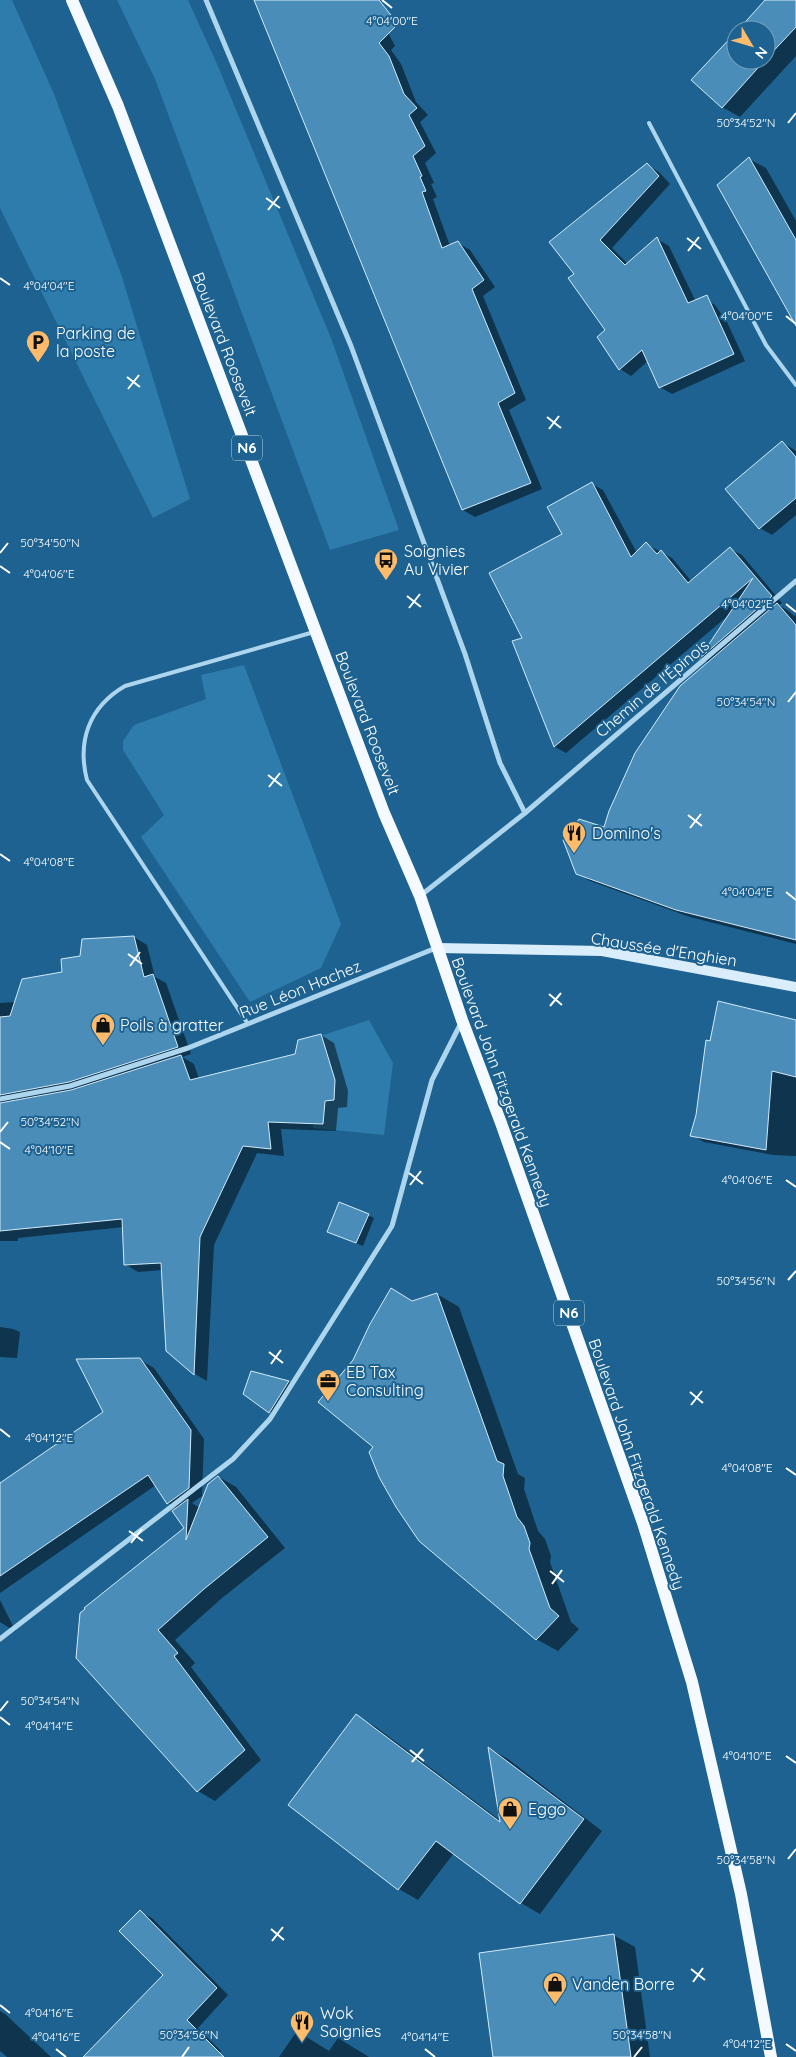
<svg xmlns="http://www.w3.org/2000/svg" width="796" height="2057" font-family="Quicksand,sans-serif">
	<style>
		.green { fill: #2e7cac }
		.shadow { fill: #0007 }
		.building { fill: #4a8db9; stroke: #d3ebfa }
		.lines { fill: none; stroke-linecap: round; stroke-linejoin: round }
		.lane { stroke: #add5ee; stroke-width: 4 }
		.street { stroke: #add5ee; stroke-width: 5 }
		.secondary { stroke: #daedfa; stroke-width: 10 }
		.primary { stroke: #f4faff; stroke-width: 12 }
		.ticks { fill: none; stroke: #fff; stroke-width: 2 }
		.labels { text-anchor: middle; stroke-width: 4; stroke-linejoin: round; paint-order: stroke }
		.shield { fill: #1d6290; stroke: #bbd0de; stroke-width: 1 }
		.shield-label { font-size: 15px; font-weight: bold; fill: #fff }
		.poi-label { font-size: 16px; fill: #fff; stroke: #1d6290; text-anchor: start }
		.street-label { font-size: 16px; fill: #fff; stroke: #1d6290 }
		.ticks-label { font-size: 12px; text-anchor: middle; fill: #fff; stroke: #1d6290; stroke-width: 4; stroke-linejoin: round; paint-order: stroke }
	</style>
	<rect width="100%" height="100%" fill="#1d6290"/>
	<g class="green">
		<polygon points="0,0 12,0 54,94 121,274 190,499 153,518 0,208"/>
		<polygon points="117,0 188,0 217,64 331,338 399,530 330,550 155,79"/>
		<polygon points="244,665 341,924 321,968 250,1002 141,837 164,815 123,750 123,741 134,725 206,699 201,675"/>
		<polygon points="369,1020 393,1063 384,1135 313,1128 319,1063 314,1038"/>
	</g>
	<g class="shadow">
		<polygon points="256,0 371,0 395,46 391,50 401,64 416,102 428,115 420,122 436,153 425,163 434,183 431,184 437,197 433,199 450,246 458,243 470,250 495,287 483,296 526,400 509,410 542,489 475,517 463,510"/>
		<polygon points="767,0 796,0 796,56 740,117 722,107 736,34 736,60 766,60 766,30 739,30"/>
		<polygon points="749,159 766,168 796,221 796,310"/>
		<polygon points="647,165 659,172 670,184 612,248 628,264 657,239 669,246 696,302 703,298 715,305 727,322 745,361 672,394 660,387 648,361 631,376 620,369 607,330 575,275"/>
		<polygon points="782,442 796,451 796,515 772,535 760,528"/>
		<polygon points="592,484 603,490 637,553 646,544 672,558 692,582 730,549 742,555 782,603 779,605 790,612 794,616 796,615 796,944 690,917 590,881 577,873 709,663 700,658 730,614 566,753 555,747 514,642 524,639 563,535"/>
		<polygon points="134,937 147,945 155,977 166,983 191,1054 182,1057 194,1064 199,1079 297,1055 321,1035 334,1043 348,1091 347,1107 338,1108 336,1131 281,1129 284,1156 257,1153 214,1245 207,1381 195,1374 167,1350 163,1270 138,1272 125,1264 124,1227 18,1238 18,1241 0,1241 0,1003 16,1002 64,973 81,957"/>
		<polygon points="796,1021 796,1156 773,1155 704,1142 692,1135"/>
		<polygon points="368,1215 374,1218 363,1246 335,1234"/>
		<polygon points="437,1294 459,1307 518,1474 525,1478 524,1489 538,1531 545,1539 551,1556 550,1562 571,1622 579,1629 558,1651 536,1639 375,1447 412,1302"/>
		<polygon points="0,1327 13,1329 20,1332 17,1358 0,1357"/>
		<polygon points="140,1360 154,1368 204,1439 202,1496 192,1503 200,1508 219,1477 236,1487 285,1548 222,1598 175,1640 195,1663 191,1667 261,1760 215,1801 198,1791 77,1658 185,1528 178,1509 168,1503 156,1485 0,1593 0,1485 105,1412"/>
		<polygon points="252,1373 289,1382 294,1385 275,1415 270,1412"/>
		<polygon points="0,1600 16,1632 0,1622"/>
		<polygon points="357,1716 376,1727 501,1821 490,1749 508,1759 602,1831 540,1914 521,1903 454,1853 418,1900 399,1889 289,1805"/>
		<polygon points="140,1912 152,1918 228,1995 198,2028 221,2051 215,2057 85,2057 165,1975"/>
		<polygon points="613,1935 635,1947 650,2057 494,2057"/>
		<polygon points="0,2011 5,2014 51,2057 7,2057 0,2051"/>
		<polygon points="297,2031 329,2051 338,2038 369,2057 279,2057"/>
	</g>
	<g class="building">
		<polygon points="254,0 379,0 398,24 379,43 389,56 404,94 417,108 409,115 425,146 413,156 422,176 420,177 426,191 422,192 442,248 458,241 484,280 472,289 515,393 498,403 531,483 462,510"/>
		<polygon points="765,0 796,0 796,27 766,59 766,30 738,30"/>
		<polygon points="736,32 736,60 765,60 722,108 691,80"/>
		<polygon points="749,157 796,240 796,326 717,185"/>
		<polygon points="647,163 659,176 600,240 625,265 657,237 688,303 707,295 734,354 659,388 642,350 619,370 597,337 605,330 568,278 574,274 549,242"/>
		<polygon points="782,441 796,457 796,498 759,529 725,489"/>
		<polygon points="592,482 631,557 646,542 657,554 661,550 688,583 730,547 772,596 699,659 753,578 554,747 512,641 522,638 489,573 562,534 547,507"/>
		<polygon points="777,603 796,625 796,940 676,910 576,874 563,840 579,819 604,827 609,811 635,753 680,686"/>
		<polygon points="134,936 144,977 153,974 178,1047 69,1082 0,1095 0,1017 10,1016 22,979 62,972 61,959 80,956 82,939"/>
		<polygon points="718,1001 796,1020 796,1077 772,1071 766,1150 690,1136 696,1115 706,1040 710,1041"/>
		<polygon points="321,1034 335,1080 334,1100 325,1101 323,1124 268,1122 271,1149 243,1146 200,1237 194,1375 166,1351 161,1263 124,1265 122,1219 0,1231 0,1103 71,1090 181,1055 190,1080 295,1054 298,1040"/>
		<polygon points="339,1202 369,1214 356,1243 327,1232"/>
		<polygon points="391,1288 412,1301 437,1293 497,1461 504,1464 503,1476 517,1517 524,1526 530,1543 529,1549 550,1608 559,1616 536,1640 419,1541 396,1507 379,1477 369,1452 373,1447 318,1402 353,1360 370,1324"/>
		<polygon points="140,1358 191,1430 189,1488 167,1504 148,1475 0,1576 0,1483 103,1412 76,1359"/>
		<polygon points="251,1371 289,1381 269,1413 243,1394"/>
		<polygon points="218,1476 268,1537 204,1589 158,1630 178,1653 174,1656 245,1750 197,1792 76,1658 80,1613 85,1609 84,1608 184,1528 172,1511 188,1499 186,1540 208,1484"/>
		<polygon points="356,1714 500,1822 488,1747 584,1819 520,1904 436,1841 398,1890 288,1805"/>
		<polygon points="140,1910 217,1988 187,2020 224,2057 83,2057 163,1975 119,1931"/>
		<polygon points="614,1934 631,2057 493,2057 479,1953"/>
	</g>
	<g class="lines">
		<g class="lane">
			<polyline points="649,123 766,345 796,385"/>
			<path d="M248 1024 87 780C77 741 89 707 125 686L314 632"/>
		</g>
		<g class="street">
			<polyline points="206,0 351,346 465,654 500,763 525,813"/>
			<polyline points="420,896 525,813 796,581"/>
			<polyline points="0,1099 70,1086 188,1048 436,948"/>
			<polyline points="0,1639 233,1459 270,1419 392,1226 432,1080 461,1023"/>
		</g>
		<polyline class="secondary" points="437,948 602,951 796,987"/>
		<polyline class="primary" points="72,0 118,106 384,813 420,896 462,1020 501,1123 643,1523 692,1682 741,1894 771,2057"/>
	</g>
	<path class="ticks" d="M382 0 392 8M788 123 796 113M266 198 280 208M268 210 279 196M687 238 701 249M688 251 699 237M0 278 10 285M786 316 796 324M127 377 140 387M128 389 139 375M547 417 561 428M549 429 559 416M0 553 8 543M0 566 10 573M407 596 421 607M786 604 796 612M409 608 420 594M788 702 796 692M268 775 282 786M269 787 280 773M688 815 702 826M690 828 701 814M0 854 10 861M786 892 796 900M128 954 142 964M130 966 140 952M549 994 562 1005M550 1006 561 993M0 1132 8 1122M0 1142 10 1149M409 1173 423 1184M786 1180 796 1187M410 1185 421 1171M788 1280 796 1271M269 1352 283 1363M271 1364 281 1350M690 1392 703 1403M691 1405 702 1391M0 1429 10 1437M786 1468 796 1475M129 1531 143 1541M131 1543 142 1529M550 1571 564 1582M552 1584 562 1570M0 1711 8 1701M0 1717 10 1725M410 1750 424 1761M786 1756 796 1763M412 1762 423 1749M788 1859 796 1849M271 1929 284 1940M272 1941 283 1927M691 1969 705 1980M693 1982 703 1968M0 2005 10 2013M786 2044 796 2051M56 2049 66 2057M425 2049 435 2057M182 2057 189 2047M634 2057 642 2047"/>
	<defs>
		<g id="parking-pin" transform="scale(1.25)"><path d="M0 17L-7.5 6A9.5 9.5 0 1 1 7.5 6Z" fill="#fdbc6c" stroke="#1d6290"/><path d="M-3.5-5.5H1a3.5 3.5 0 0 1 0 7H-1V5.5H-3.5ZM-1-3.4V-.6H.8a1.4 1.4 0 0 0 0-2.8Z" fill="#111"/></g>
		<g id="bus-pin" transform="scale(1.25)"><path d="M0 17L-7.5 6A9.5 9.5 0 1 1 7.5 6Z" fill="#fdbc6c" stroke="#1d6290"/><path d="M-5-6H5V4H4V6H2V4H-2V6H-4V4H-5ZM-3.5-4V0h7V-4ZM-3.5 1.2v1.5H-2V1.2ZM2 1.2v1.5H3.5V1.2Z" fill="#111"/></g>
		<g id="restaurant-pin" transform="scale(1.25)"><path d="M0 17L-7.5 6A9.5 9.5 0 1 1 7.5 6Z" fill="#fdbc6c" stroke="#1d6290"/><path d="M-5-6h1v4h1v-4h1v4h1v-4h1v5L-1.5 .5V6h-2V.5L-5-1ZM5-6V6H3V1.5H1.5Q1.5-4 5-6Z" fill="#111"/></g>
		<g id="shop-pin" transform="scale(1.25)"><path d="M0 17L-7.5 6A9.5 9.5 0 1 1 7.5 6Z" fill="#fdbc6c" stroke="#1d6290"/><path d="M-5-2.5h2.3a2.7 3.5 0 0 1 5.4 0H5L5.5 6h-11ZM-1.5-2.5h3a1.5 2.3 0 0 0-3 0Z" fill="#111"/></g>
		<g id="office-pin" transform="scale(1.25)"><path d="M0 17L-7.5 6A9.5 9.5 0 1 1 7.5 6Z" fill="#fdbc6c" stroke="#1d6290"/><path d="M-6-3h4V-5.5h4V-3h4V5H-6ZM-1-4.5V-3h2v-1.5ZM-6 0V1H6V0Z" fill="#111"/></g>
	</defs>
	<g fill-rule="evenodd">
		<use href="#parking-pin" x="38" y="342"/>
		<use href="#bus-pin" x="386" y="560"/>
		<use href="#restaurant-pin" x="574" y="833"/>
		<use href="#shop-pin" x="103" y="1025"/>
		<use href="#office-pin" x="328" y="1381"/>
		<use href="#shop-pin" x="510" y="1809"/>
		<use href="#shop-pin" x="555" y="1984"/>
		<use href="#restaurant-pin" x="302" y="2022"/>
	</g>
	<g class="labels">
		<g class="shield">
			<rect x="232" y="435.5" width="30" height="25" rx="4"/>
			<rect x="554" y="1300.5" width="30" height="25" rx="4"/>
		</g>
		<g class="shield-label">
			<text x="247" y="453">N6</text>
			<text x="569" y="1318">N6</text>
		</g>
		<g class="poi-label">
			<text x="56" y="339">Parking de<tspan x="56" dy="18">la poste</tspan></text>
			<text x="404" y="557">Soignies<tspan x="404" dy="18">Au Vivier</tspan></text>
			<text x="592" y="839">Domino's</text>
			<text x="120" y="1031">Poils à gratter</text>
			<text x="346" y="1378">EB Tax<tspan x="346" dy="18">Consulting</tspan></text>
			<text x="528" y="1815">Eggo</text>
			<text x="572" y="1990">Vanden Borre</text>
			<text x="320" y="2019">Wok<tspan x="320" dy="18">Soignies</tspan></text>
		</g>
		<g class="street-label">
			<text transform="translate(225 344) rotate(69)" y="6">Boulevard Roosevelt</text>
			<text transform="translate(652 688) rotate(-40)" y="6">Chemin de l'Épinois</text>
			<text transform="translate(368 723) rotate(69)" y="6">Boulevard Roosevelt</text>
			<text transform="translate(664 949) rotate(9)" y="6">Chaussée d'Enghien</text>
			<text transform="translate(300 989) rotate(-22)" y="6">Rue Léon Hachez</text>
			<text transform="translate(502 1082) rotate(70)" y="6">Boulevard John Fitzgerald Kennedy</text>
			<text transform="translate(637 1464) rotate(71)" y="6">Boulevard John Fitzgerald Kennedy</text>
		</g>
	</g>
	<g class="ticks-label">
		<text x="392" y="25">4°04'00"E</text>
		<text x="746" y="127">50°34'52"N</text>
		<text x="49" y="290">4°04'04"E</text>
		<text x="747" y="320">4°04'00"E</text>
		<text x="50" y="547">50°34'50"N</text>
		<text x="49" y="578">4°04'06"E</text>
		<text x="747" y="608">4°04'02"E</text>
		<text x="746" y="706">50°34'54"N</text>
		<text x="49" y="866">4°04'08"E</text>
		<text x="747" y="896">4°04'04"E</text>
		<text x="50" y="1126">50°34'52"N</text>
		<text x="49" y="1154">4°04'10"E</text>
		<text x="747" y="1184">4°04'06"E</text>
		<text x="746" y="1285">50°34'56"N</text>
		<text x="49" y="1442">4°04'12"E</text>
		<text x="747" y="1472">4°04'08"E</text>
		<text x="50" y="1705">50°34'54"N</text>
		<text x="49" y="1730">4°04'14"E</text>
		<text x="747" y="1760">4°04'10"E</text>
		<text x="746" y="1864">50°34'58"N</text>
		<text x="49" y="2017">4°04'16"E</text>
		<text x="189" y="2039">50°34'56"N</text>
		<text x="642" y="2039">50°34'58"N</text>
		<text x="56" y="2041">4°04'16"E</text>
		<text x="425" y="2041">4°04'14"E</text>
		<text x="747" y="2048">4°04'12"E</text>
	</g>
	<g transform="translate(751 45) rotate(128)"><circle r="24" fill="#1d6290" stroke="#77a1bc"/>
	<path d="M0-4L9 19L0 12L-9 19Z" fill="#fdbc6c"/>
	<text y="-8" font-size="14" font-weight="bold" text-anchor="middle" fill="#ffffff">N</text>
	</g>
</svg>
